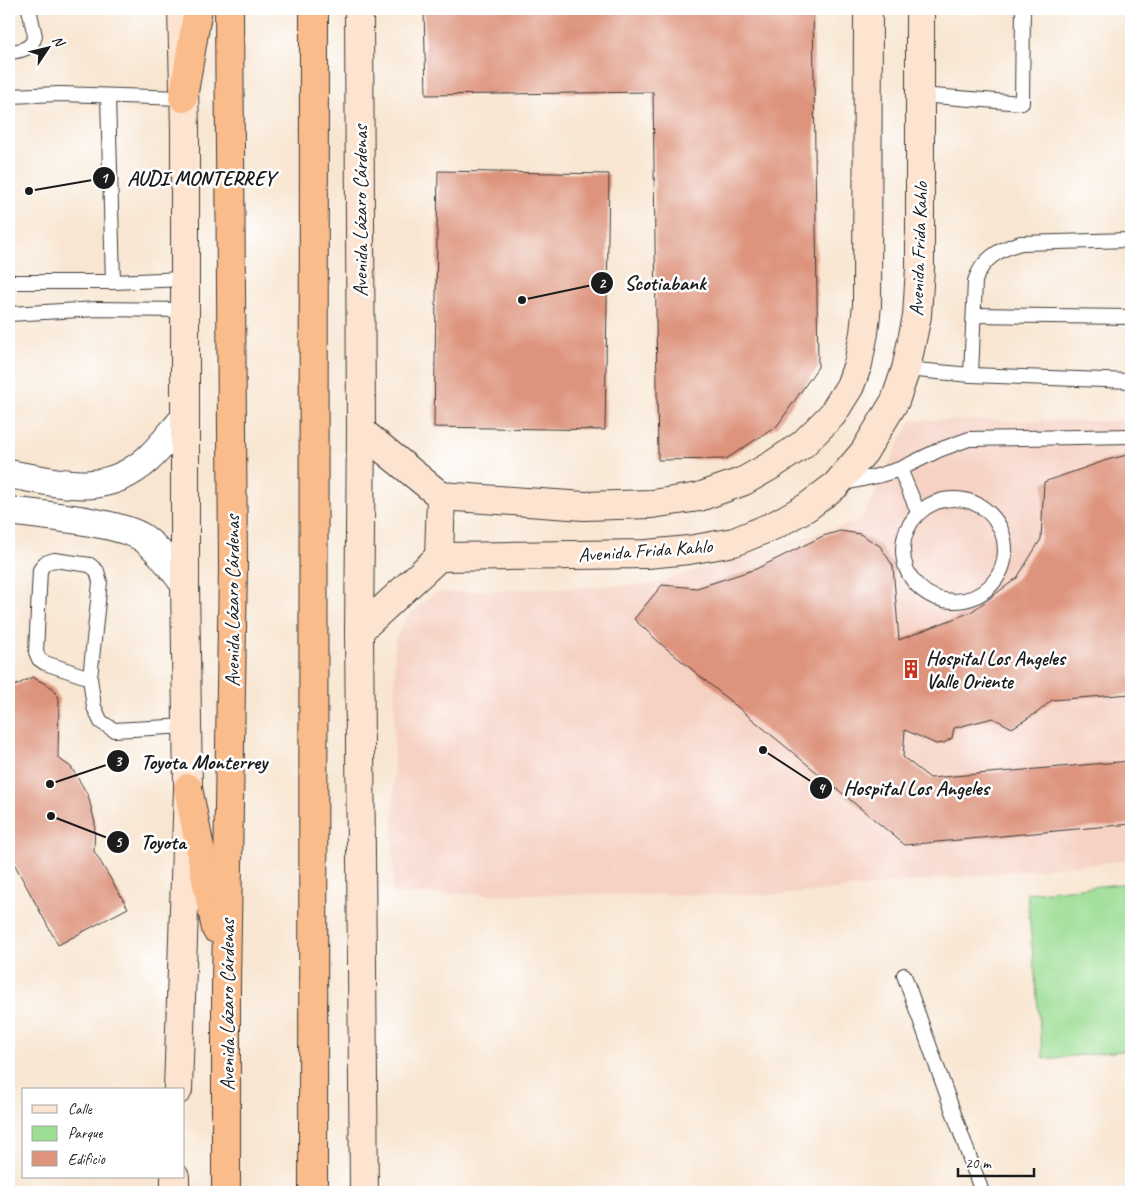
<svg xmlns="http://www.w3.org/2000/svg" width="1140" height="1201" font-family="Caveat,sans-serif">
	<style>
		.built { fill: #f6d2c4 }
		.green { fill: #9dde95; stroke: #5c7d58 }
		.building { fill: #dd937c }
		.lines { fill: none; stroke-linecap: round; stroke-linejoin: round }
		.lane-casing { stroke: #3d3a37; stroke-width: 16 }
		.street-casing { stroke: #3d3a37; stroke-width: 30 }
		.secondary-casing { stroke: #3d3a37; stroke-width: 30 }
		.highway-casing { stroke: #3d3a37; stroke-width: 30 }
		.lane { stroke: #fff; stroke-width: 14 }
		.street { stroke: #fff; stroke-width: 28 }
		.secondary { stroke: #fde4d1; stroke-width: 28 }
		.highway { stroke: #fabc8b; stroke-width: 28 }
		.labels { text-anchor: middle; stroke-width: 5; stroke-linejoin: round; paint-order: stroke }
		.street-label { font-size: 20px; fill: #1c1c1c; stroke: #fff }
		.poi-label { font-size: 20px; font-weight: bold; fill: #1c1c1c; stroke: #fff; text-anchor: start }
		.leader { fill: none; stroke: #1c1c1c; stroke-width: 2 }
		.callout-dot { fill: #1c1c1c; stroke: #fff; stroke-width: 2 }
		.mark-label { font-size: 15px; text-anchor: middle; font-weight: bold; fill: #fff }
		.callout-label { font-size: 21px; text-anchor: middle; font-weight: bold; fill: #1c1c1c; stroke: #fff; stroke-width: 5; stroke-linejoin: round; paint-order: stroke }
	</style>
	<rect width="100%" height="100%" fill="#fff"/>
	<filter id="ink" filterUnits="userSpaceOnUse"><feTurbulence type="fractalNoise" baseFrequency=".02" numOctaves="2"/><feDisplacementMap in="SourceGraphic" scale="10" xChannelSelector="R" yChannelSelector="G"/><feConvolveMatrix kernelMatrix="1 2 1 2 8 2 1 2 1" color-interpolation-filters="sRGB"/></filter>
	<filter id="wash" filterUnits="userSpaceOnUse"><feTurbulence type="fractalNoise" baseFrequency=".0096" numOctaves="4" result="noise"/><feDisplacementMap in="SourceGraphic" scale="20" xChannelSelector="R" yChannelSelector="G"/><feGaussianBlur stdDeviation="1.12" result="paint"/><feColorMatrix in="noise" values="0 0 0 0 0 0 0 0 0 0 0 0 0 0 0 0 0 1.4 0 .05"/><feComposite in="paint" operator="in"/></filter>
	<g filter="url(#wash)">
		<rect width="100%" height="100%" fill="#f8e6d2"/>
		<polygon class="built" points="911,420 1131,421 1131,860 780,895 393,894 395,640 407,617 434,593 652,584 861,520"/>
		<polygon class="green" points="1131,883 1131,1050 1043,1059 1027,893"/>
		<g id="blocks">
			<g class="building">
				<polygon points="424,9 813,9 818,367 777,426 726,459 658,460 653,92 426,95"/>
				<polygon points="438,171 609,174 605,430 434,427"/>
				<polygon points="1131,454 1131,694 1052,700 1038,712 1012,728 993,718 954,728 952,738 944,743 936,744 905,730 903,757 930,778 1131,761 1131,824 905,845 661,644 634,619 662,585 697,588 756,569 823,536 840,531 860,534 880,546 893,566 899,640 971,612 1017,578 1041,539 1044,482 1107,460"/>
				<polygon points="32,677 53,688 59,699 58,758 71,767 88,795 95,823 94,851 128,908 58,945 9,854 9,689"/>
			</g>
		</g>
	</g>
	<g filter="url(#ink)">
		<use href="#blocks" fill-opacity="0" stroke="#3d3a37" stroke-width="1"/>
		<g class="lines">
			<g class="lane-casing">
				<g id="lane">
					<path d="M9 52C20 51 32 49 35 36L29 9"/>
					<polyline points="920,95 1022,103 1023,9"/>
					<polyline points="9,96 60,94 183,98"/>
					<polyline points="108,96 113,282"/>
					<polyline points="9,282 113,282 184,279"/>
					<polyline points="9,314 97,309 184,310"/>
					<polyline points="974,315 1131,317"/>
					<polyline points="906,369 971,375 1131,381"/>
					<path d="M971 375 975 281C982 259 999 249 1021 243L1131 240"/>
					<polyline points="900,469 918,512"/>
					<polyline points="840,484 877,476 900,469 939,450 969,439 1131,436"/>
					<circle cx="954" cy="550" r="51"/>
					<polyline points="90,678 45,663 39,659 36,652 40,570 45,563 54,560 90,565 97,571 100,582 90,678 94,707 101,722 114,730 187,726"/>
					<polyline points="904,975 982,1192"/>
				</g>
			</g>
			<g class="street-casing">
				<g id="street">
					<path d="M9 474C61 483 104 498 148 459 161 447 172 432 184 419"/>
					<path d="M9 511C40 515 120 522 143 538 160 550 172 568 185 584"/>
				</g>
			</g>
			<g class="secondary-casing">
				<g id="secondary">
					<polyline points="359,9 361,431 359,631 364,1192"/>
					<polyline points="361,431 441,496 584,506 652,504 699,497 744,481 772,465 802,445 832,415 850,386 858,364 864,333 867,305 868,9"/>
					<polyline points="439,557 441,496"/>
					<polyline points="359,631 439,557 647,554 689,550 734,542 775,525 807,507 836,485 864,452 895,401 906,369 917,316 920,268 920,9"/>
					<polyline points="178,1090 188,788 185,584 185,129 182,9"/>
					<polyline points="175,1192 175,1177"/>
				</g>
			</g>
			<g class="highway-casing">
				<g id="highway">
					<polyline points="183,98 198,9"/>
					<polyline points="188,788 216,929"/>
					<polyline points="226,1192 226,983 233,568 229,9"/>
					<polyline points="313,1192 314,9"/>
				</g>
			</g>
			<use href="#lane" class="lane"/>
			<use href="#street" class="street"/>
			<use href="#secondary" class="secondary"/>
			<use href="#highway" class="highway"/>
		</g>
	</g>
	<defs>
		<g id="building-bare" transform="scale(1.5)"><path d="M-4-6H4V6H1V3H-1V6H-4ZM-2.5-4.3h1.7v1.8h-1.7ZM.8-4.3h1.7v1.8H.8ZM-2.5-1h1.7V.8h-1.7ZM.8-1h1.7V.8H.8Z" fill="#c8321e" stroke="#fff" stroke-width="2.5" paint-order="stroke"/></g>
	</defs>
	<g fill-rule="evenodd">
		<use href="#building-bare" x="911" y="669"/>
	</g>
	<g class="labels">
		<g class="street-label">
			<text transform="translate(360 211) rotate(-90)" y="7">Avenida Lázaro Cárdenas</text>
			<text transform="translate(918 249) rotate(-88)" y="7">Avenida Frida Kahlo</text>
			<text transform="translate(645 550) rotate(-4)" y="7">Avenida Frida Kahlo</text>
			<text transform="translate(232 601) rotate(-90)" y="7">Avenida Lázaro Cárdenas</text>
			<text transform="translate(227 1005) rotate(-90)" y="7">Avenida Lázaro Cárdenas</text>
		</g>
		<g class="poi-label">
			<text x="926" y="665">Hospital Los Angeles<tspan x="926" dy="23">Valle Oriente</tspan></text>
		</g>
	</g>
	<path class="leader" d="M29 191L104 178M522 300L602 283M50 784L118 761M763 750L821 788M51 816L118 842"/>
	<g class="callout-dot">
		<circle cx="29" cy="191" r="5"/>
		<circle cx="522" cy="300" r="5"/>
		<circle cx="50" cy="784" r="5"/>
		<circle cx="763" cy="750" r="5"/>
		<circle cx="51" cy="816" r="5"/>
		<circle cx="104" cy="178" r="12"/>
		<circle cx="602" cy="283" r="12"/>
		<circle cx="118" cy="761" r="12"/>
		<circle cx="821" cy="788" r="12"/>
		<circle cx="118" cy="842" r="12"/>
	</g>
	<g class="mark-label">
		<text x="104" y="183">1</text>
		<text x="602" y="288">2</text>
		<text x="118" y="766">3</text>
		<text x="821" y="793">4</text>
		<text x="118" y="847">5</text>
	</g>
	<g class="callout-label">
		<text x="201" y="185">AUDI MONTERREY</text>
		<text x="665" y="290">Scotiabank</text>
		<text x="204" y="769">Toyota Monterrey</text>
		<text x="916" y="795">Hospital Los Angeles</text>
		<text x="163" y="849">Toyota</text>
	</g>
	<rect width="1140" height="1201" fill="none" stroke="#fff" stroke-width="30"/>
	<rect x="22" y="1088" width="162" height="90" fill="#ffffff" stroke="#a4a4a4"/>
	<rect x="32" y="1105" width="25" height="8" fill="#fde4d1" stroke="#a4a4a4"/>
	<text x="68" y="1114" font-size="15" fill="#1c1c1c">Calle</text>
	<rect x="32" y="1126" width="25" height="15" fill="#9dde95" stroke="#a4a4a4"/>
	<text x="68" y="1138" font-size="15" fill="#1c1c1c">Parque</text>
	<rect x="32" y="1151" width="25" height="15" fill="#dd937c" stroke="#a4a4a4"/>
	<text x="68" y="1164" font-size="15" fill="#1c1c1c">Edificio</text>
	<g transform="translate(48 48) rotate(55)" stroke="#ffffff" stroke-width="4" paint-order="stroke">
	<path d="M0-4L9 19L0 12L-9 19Z" fill="#1c1c1c"/>
	<text y="-8" font-size="14" font-weight="bold" text-anchor="middle" fill="#1c1c1c">N</text>
	</g>
	<path d="M958 1168v8h76v-8" fill="none" stroke="#1c1c1c" stroke-width="2.5"/>
	<text x="965" y="1168" font-size="15" fill="#1c1c1c" stroke="#ffffff" stroke-width="4" paint-order="stroke">20 m</text>
</svg>
